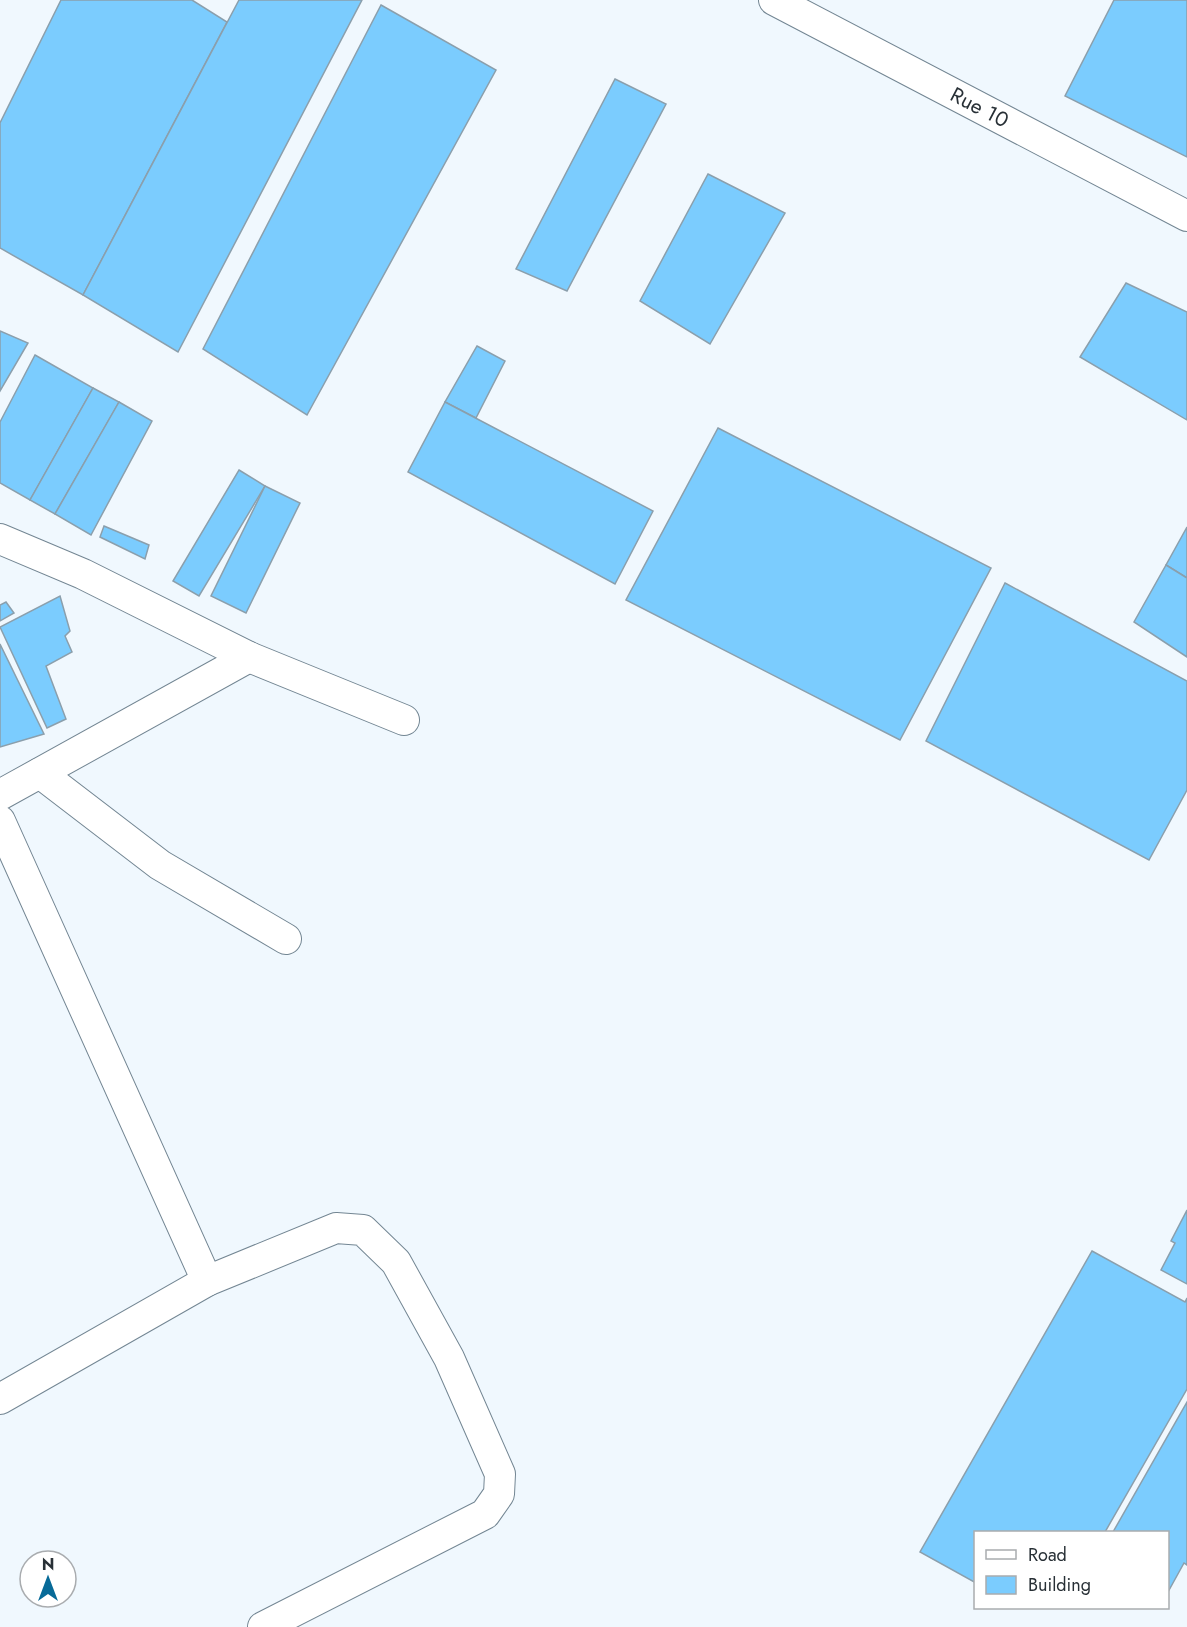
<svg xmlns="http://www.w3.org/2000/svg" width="1187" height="1627" font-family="Jost,sans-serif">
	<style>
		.building { fill: #7bccfe; stroke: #8b9fac; stroke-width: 1.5 }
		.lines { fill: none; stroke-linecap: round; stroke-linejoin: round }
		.minor-casing { stroke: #738693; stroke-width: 32 }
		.minor { stroke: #fff; stroke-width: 30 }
		.labels { text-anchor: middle; stroke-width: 4.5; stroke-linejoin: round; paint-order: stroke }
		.street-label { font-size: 21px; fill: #283036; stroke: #fff }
	</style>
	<rect width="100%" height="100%" fill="#f0f8fe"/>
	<g class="building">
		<polygon points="61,0 192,0 227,22 83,295 0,248 0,123"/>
		<polygon points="239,0 362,0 178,352 83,295"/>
		<polygon points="1114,0 1187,0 1187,157 1065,96"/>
		<polygon points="381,5 496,70 307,415 203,349"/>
		<polygon points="615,79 666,104 567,291 516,269"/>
		<polygon points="708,174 785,213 710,344 640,301"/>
		<polygon points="1126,283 1187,312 1187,420 1080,357"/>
		<polygon points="0,331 28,343 0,391"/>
		<polygon points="477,346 505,361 476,418 445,402"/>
		<polygon points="35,355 93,388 30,500 0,483 0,422"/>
		<polygon points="93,388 119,402 55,514 30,500"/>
		<polygon points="119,402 152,421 91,535 55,514"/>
		<polygon points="445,402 653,511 615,584 408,472"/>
		<polygon points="718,428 991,568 900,740 626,600"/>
		<polygon points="239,470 265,486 199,596 173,581"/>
		<polygon points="265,486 300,503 246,613 211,596"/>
		<polygon points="104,526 149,545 145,559 100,537"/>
		<polygon points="1187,527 1187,578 1166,565"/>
		<polygon points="1166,565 1187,578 1187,657 1134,622"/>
		<polygon points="1005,583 1187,681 1187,790 1149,860 926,741"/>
		<polygon points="60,596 70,631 65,636 72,652 46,666 66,719 47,728 0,627"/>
		<polygon points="6,602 14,613 0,621 0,605"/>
		<polygon points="0,644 44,734 0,747"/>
		<polygon points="1187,1210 1187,1284 1161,1270 1175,1243 1171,1241"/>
		<polygon points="1092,1251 1185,1302 1187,1298 1187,1389 1105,1532 976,1532 976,1583 920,1552"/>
		<polygon points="1187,1402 1187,1565 1184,1563 1168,1592 1168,1532 1113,1532"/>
	</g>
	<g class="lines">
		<g class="minor-casing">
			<g id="minor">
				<path id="s1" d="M774 0 1187 216"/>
				<polyline points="0,539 83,574 249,657 404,720"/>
				<polyline points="40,773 160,865 286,939"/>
				<polyline points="0,795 249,657"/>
				<polyline points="0,821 207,1281"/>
				<polyline points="0,1399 207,1281 336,1228 363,1230 396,1262 449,1358 500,1474 499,1494 485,1514 263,1627"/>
			</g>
		</g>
		<use href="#minor" class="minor"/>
	</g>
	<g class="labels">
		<g class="street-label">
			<text dy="7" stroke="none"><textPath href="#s1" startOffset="232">Rue 10</textPath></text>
		</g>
	</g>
	<rect x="974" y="1531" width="195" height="78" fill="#ffffff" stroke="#a9acaf" stroke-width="1.5"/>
	<rect x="986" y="1550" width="30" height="9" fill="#ffffff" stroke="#a9acaf" stroke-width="1.5"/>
	<text x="1028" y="1561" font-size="18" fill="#283036">Road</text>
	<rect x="986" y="1576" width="30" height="18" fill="#7bccfe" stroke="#a9acaf" stroke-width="1.5"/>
	<text x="1028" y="1591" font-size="18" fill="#283036">Building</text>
	<g transform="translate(48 1579)"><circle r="28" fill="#ffffff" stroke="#a9acaf" stroke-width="1.5"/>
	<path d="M0-4.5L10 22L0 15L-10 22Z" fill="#076a98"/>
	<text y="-9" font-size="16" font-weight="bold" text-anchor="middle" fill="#283036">N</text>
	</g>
</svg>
